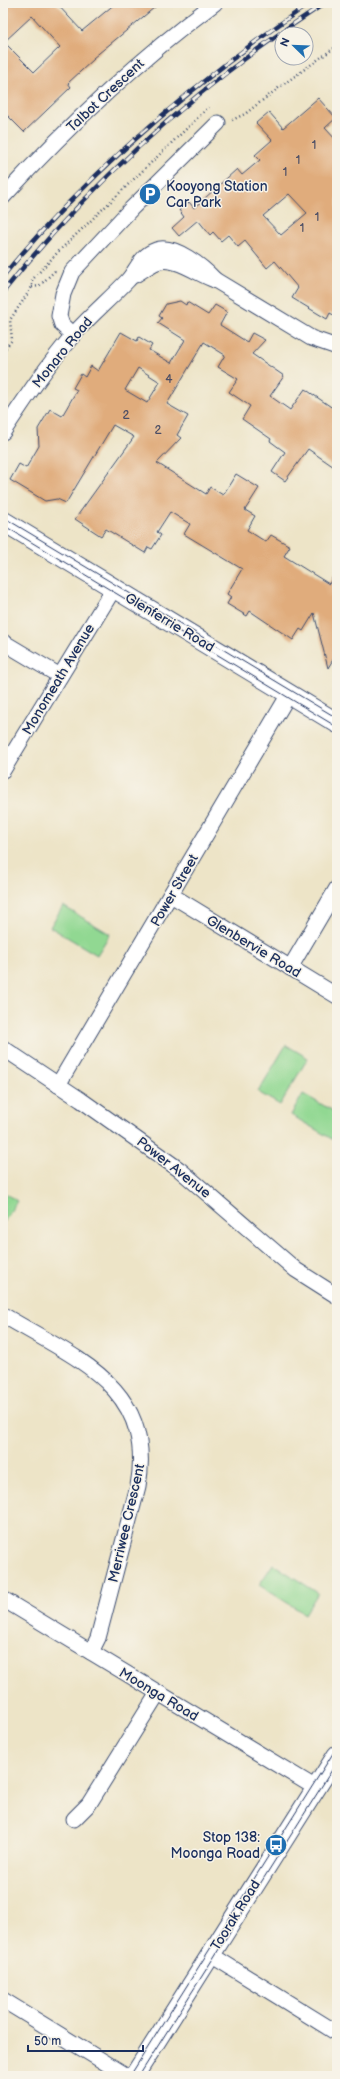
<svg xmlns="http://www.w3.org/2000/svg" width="340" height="2079" font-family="'Balsamiq Sans',sans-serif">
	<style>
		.green { fill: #91d892; stroke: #568478 }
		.building { fill: #e0ac7b; fill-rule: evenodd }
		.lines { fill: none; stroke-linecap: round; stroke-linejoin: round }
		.minor-casing { stroke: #3a4a6e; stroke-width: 17 }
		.major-casing { stroke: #3a4a6e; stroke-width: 21 }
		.path { stroke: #3a4a6e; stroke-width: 2.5; stroke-dasharray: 1 3; stroke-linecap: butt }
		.minor { stroke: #fff; stroke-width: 15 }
		.major { stroke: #fff; stroke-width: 19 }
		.tram { stroke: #1b2f5e; stroke-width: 1 }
		.rail-casing { stroke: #1b2f5e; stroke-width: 4.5 }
		.rail { stroke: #f7f3e8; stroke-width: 3; stroke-dasharray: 9; stroke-linecap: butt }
		.labels { text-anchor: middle; stroke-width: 3; stroke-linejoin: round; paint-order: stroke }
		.number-label { font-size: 12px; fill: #4c4e65 }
		.street-label { font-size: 14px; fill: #1b2f5e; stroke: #f7f3e8 }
		.poi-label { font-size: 14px; fill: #1b2f5e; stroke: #f7f3e8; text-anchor: start }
	</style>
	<rect width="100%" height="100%" fill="#f7f3e8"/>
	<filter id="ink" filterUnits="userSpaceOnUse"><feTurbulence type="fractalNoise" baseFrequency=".025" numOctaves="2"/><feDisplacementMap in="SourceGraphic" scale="8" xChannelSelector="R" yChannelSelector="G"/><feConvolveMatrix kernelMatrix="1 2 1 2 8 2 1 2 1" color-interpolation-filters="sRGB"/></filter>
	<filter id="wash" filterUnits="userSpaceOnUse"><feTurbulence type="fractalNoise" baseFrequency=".012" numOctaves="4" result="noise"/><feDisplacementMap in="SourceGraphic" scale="16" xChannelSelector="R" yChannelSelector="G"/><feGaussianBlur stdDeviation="0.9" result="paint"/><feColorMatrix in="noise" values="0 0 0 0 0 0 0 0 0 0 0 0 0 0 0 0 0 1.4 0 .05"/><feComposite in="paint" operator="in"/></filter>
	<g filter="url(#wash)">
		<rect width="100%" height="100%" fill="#ede4c7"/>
		<g class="green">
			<polygon points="63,906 110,934 97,955 50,927"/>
			<polygon points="286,1045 308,1058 280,1105 258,1092"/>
			<polygon points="303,1094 337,1113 337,1142 291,1115"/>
			<polygon points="3,1192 17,1201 4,1222 3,1222"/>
			<polygon points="273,1564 318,1593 305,1614 259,1585"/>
		</g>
		<g id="blocks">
			<g class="building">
				<path d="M3 3H56L82 31 116 3H160L93 58 94 59 68 83 71 87 24 132 3 111ZM32 16 60 47 34 72 4 42Z"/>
				<path d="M318 98 336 118 325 128 337 141V317L330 313 327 319 292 298 298 288 275 261 267 268 245 241 238 247 228 235 221 241 213 232 210 235 198 220 179 236 172 228 184 217 179 210 189 202 194 208 237 169 242 175 260 160 255 155 272 140 256 123 269 112 283 128ZM289 194 307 213 281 235 263 216Z"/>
				<path d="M180 301 186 305 187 302 208 315 215 305 227 312 220 325 247 342 252 333 265 340 252 354 284 376 270 396 290 410 305 389 337 411V469L308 449 285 481 272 472 285 452 270 441 271 439 242 419 250 406 229 392 238 379 218 367 225 355 204 342 167 404 188 416 177 435 181 438 157 463 206 494 210 487 223 495 236 474 259 488 245 510 255 516 247 530 266 542 271 535 290 546 284 556 329 584 337 570V653L328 668 314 613 303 631 300 629 293 640 250 611 247 616 227 604 231 597 227 594 242 569 184 534 190 524 170 512 157 532 161 535 152 549 148 547 145 553 106 529 101 536 75 519 134 437 113 425 66 503 57 499 45 501 10 480 19 464 26 468 39 446 38 429 50 409 62 416 77 390 73 388 81 374 85 377 91 366 98 371 121 332 137 341 139 337 152 345 149 350 171 363 185 340 158 323 162 318 159 316 166 304ZM138 368 160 382 147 403 125 390Z"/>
			</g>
		</g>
	</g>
	<g filter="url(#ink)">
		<use href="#blocks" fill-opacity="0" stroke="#3a4a6e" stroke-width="1"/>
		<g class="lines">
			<g class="minor-casing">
				<g id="minor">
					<path d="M3 197C68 126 138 60 215 3"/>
					<path d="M135 275C142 271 149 265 157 262 174 255 199 275 215 280L311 338 337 347"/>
					<polyline points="73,335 62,325 59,316 63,294 72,272 131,209 218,123"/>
					<path d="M3 432C25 399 48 364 74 334 91 315 110 299 128 280 137 270 141 255 156 250 174 243 204 268 215 280"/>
					<polyline points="3,642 60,676"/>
					<polyline points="3,770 114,588"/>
					<polyline points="171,895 337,996"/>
					<polyline points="290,968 337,888"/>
					<polyline points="3,1048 81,1100 180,1170 296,1270 337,1296"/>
					<polyline points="58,1085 289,694"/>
					<path d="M3 1315C74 1358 156 1386 138 1486L98 1638 91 1652"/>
					<polyline points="3,1599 316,1788"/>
					<polyline points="74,1819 89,1804 158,1693"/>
					<polyline points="211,1955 337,2033"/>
					<polyline points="3,2000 127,2076"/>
				</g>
			</g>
			<g class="major-casing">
				<g id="major">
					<polyline points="3,521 337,723"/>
					<polyline points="134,2076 337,1755"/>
				</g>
			</g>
			<g class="path">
				<polyline points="232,120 245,114 281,86 337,46"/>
				<polyline points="32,287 39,286 57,269"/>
				<polyline points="3,351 12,340 10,320 32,287 32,280 57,253 209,107"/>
			</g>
			<use href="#minor" class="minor"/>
			<use href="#major" class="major"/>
			<g class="tram">
				<polyline points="3,517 337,718"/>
				<polyline points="3,525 337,727"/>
				<polyline points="130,2076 337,1747"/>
				<polyline points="139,2076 337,1762"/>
			</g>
			<g class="rail-casing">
				<g id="rail">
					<path d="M3 276C91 169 196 81 310 3"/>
					<path d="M3 292C94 179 204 81 325 3"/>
				</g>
			</g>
			<use href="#rail" class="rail"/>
		</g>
	</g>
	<defs>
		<g id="parking-disc" transform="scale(1.15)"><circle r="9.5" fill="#1f6fb2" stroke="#f7f3e8"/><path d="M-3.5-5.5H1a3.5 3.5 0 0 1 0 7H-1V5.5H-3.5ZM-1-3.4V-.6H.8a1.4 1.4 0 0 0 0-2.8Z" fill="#fff"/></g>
		<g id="bus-disc" transform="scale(1.15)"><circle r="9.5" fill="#1f6fb2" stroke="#f7f3e8"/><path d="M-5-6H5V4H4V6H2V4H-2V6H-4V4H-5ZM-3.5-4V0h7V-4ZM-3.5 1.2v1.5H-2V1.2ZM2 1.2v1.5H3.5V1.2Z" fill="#fff"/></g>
	</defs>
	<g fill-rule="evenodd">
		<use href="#parking-disc" x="150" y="194"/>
		<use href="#bus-disc" x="276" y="1845"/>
	</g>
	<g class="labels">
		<g class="number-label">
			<text x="314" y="149">1</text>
			<text x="298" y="164">1</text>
			<text x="285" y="176">1</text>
			<text x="317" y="221">1</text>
			<text x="302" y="232">1</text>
			<text x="169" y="383">4</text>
			<text x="126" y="419">2</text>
			<text x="158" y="434">2</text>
		</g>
		<g class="street-label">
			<text transform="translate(105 95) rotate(-43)" y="5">Talbot Crescent</text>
			<text transform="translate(62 352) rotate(-51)" y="5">Monaro Road</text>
			<text transform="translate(170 622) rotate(31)" y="5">Glenferrie Road</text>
			<text transform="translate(58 679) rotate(-59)" y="5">Monomeath Avenue</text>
			<text transform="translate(174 890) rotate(-60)" y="5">Power Street</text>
			<text transform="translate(254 946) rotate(31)" y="5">Glenbervie Road</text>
			<text transform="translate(174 1167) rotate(38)" y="5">Power Avenue</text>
			<text transform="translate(126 1523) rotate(-77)" y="5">Merriwee Crescent</text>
			<text transform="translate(159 1694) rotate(31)" y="5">Moonga Road</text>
			<text transform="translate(235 1915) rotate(-58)" y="5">Toorak Road</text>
		</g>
		<g class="poi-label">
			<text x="166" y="191">Kooyong Station<tspan x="166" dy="16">Car Park</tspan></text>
			<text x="260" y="1842" text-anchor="end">Stop 138:<tspan x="260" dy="16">Moonga Road</tspan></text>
		</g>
	</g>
	<rect width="340" height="2079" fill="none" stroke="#f7f3e8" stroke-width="16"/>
	<g transform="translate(294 46) rotate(293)"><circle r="19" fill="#f7f3e8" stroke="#9fa5b1"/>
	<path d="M0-3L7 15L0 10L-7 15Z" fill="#1f6fb2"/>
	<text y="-6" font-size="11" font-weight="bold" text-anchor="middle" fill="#1b2f5e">N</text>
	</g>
	<path d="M28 2045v6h115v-6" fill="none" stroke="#1b2f5e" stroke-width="2"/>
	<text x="34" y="2045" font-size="12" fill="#1b2f5e" stroke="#f7f3e8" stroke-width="3" paint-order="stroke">50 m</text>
</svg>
